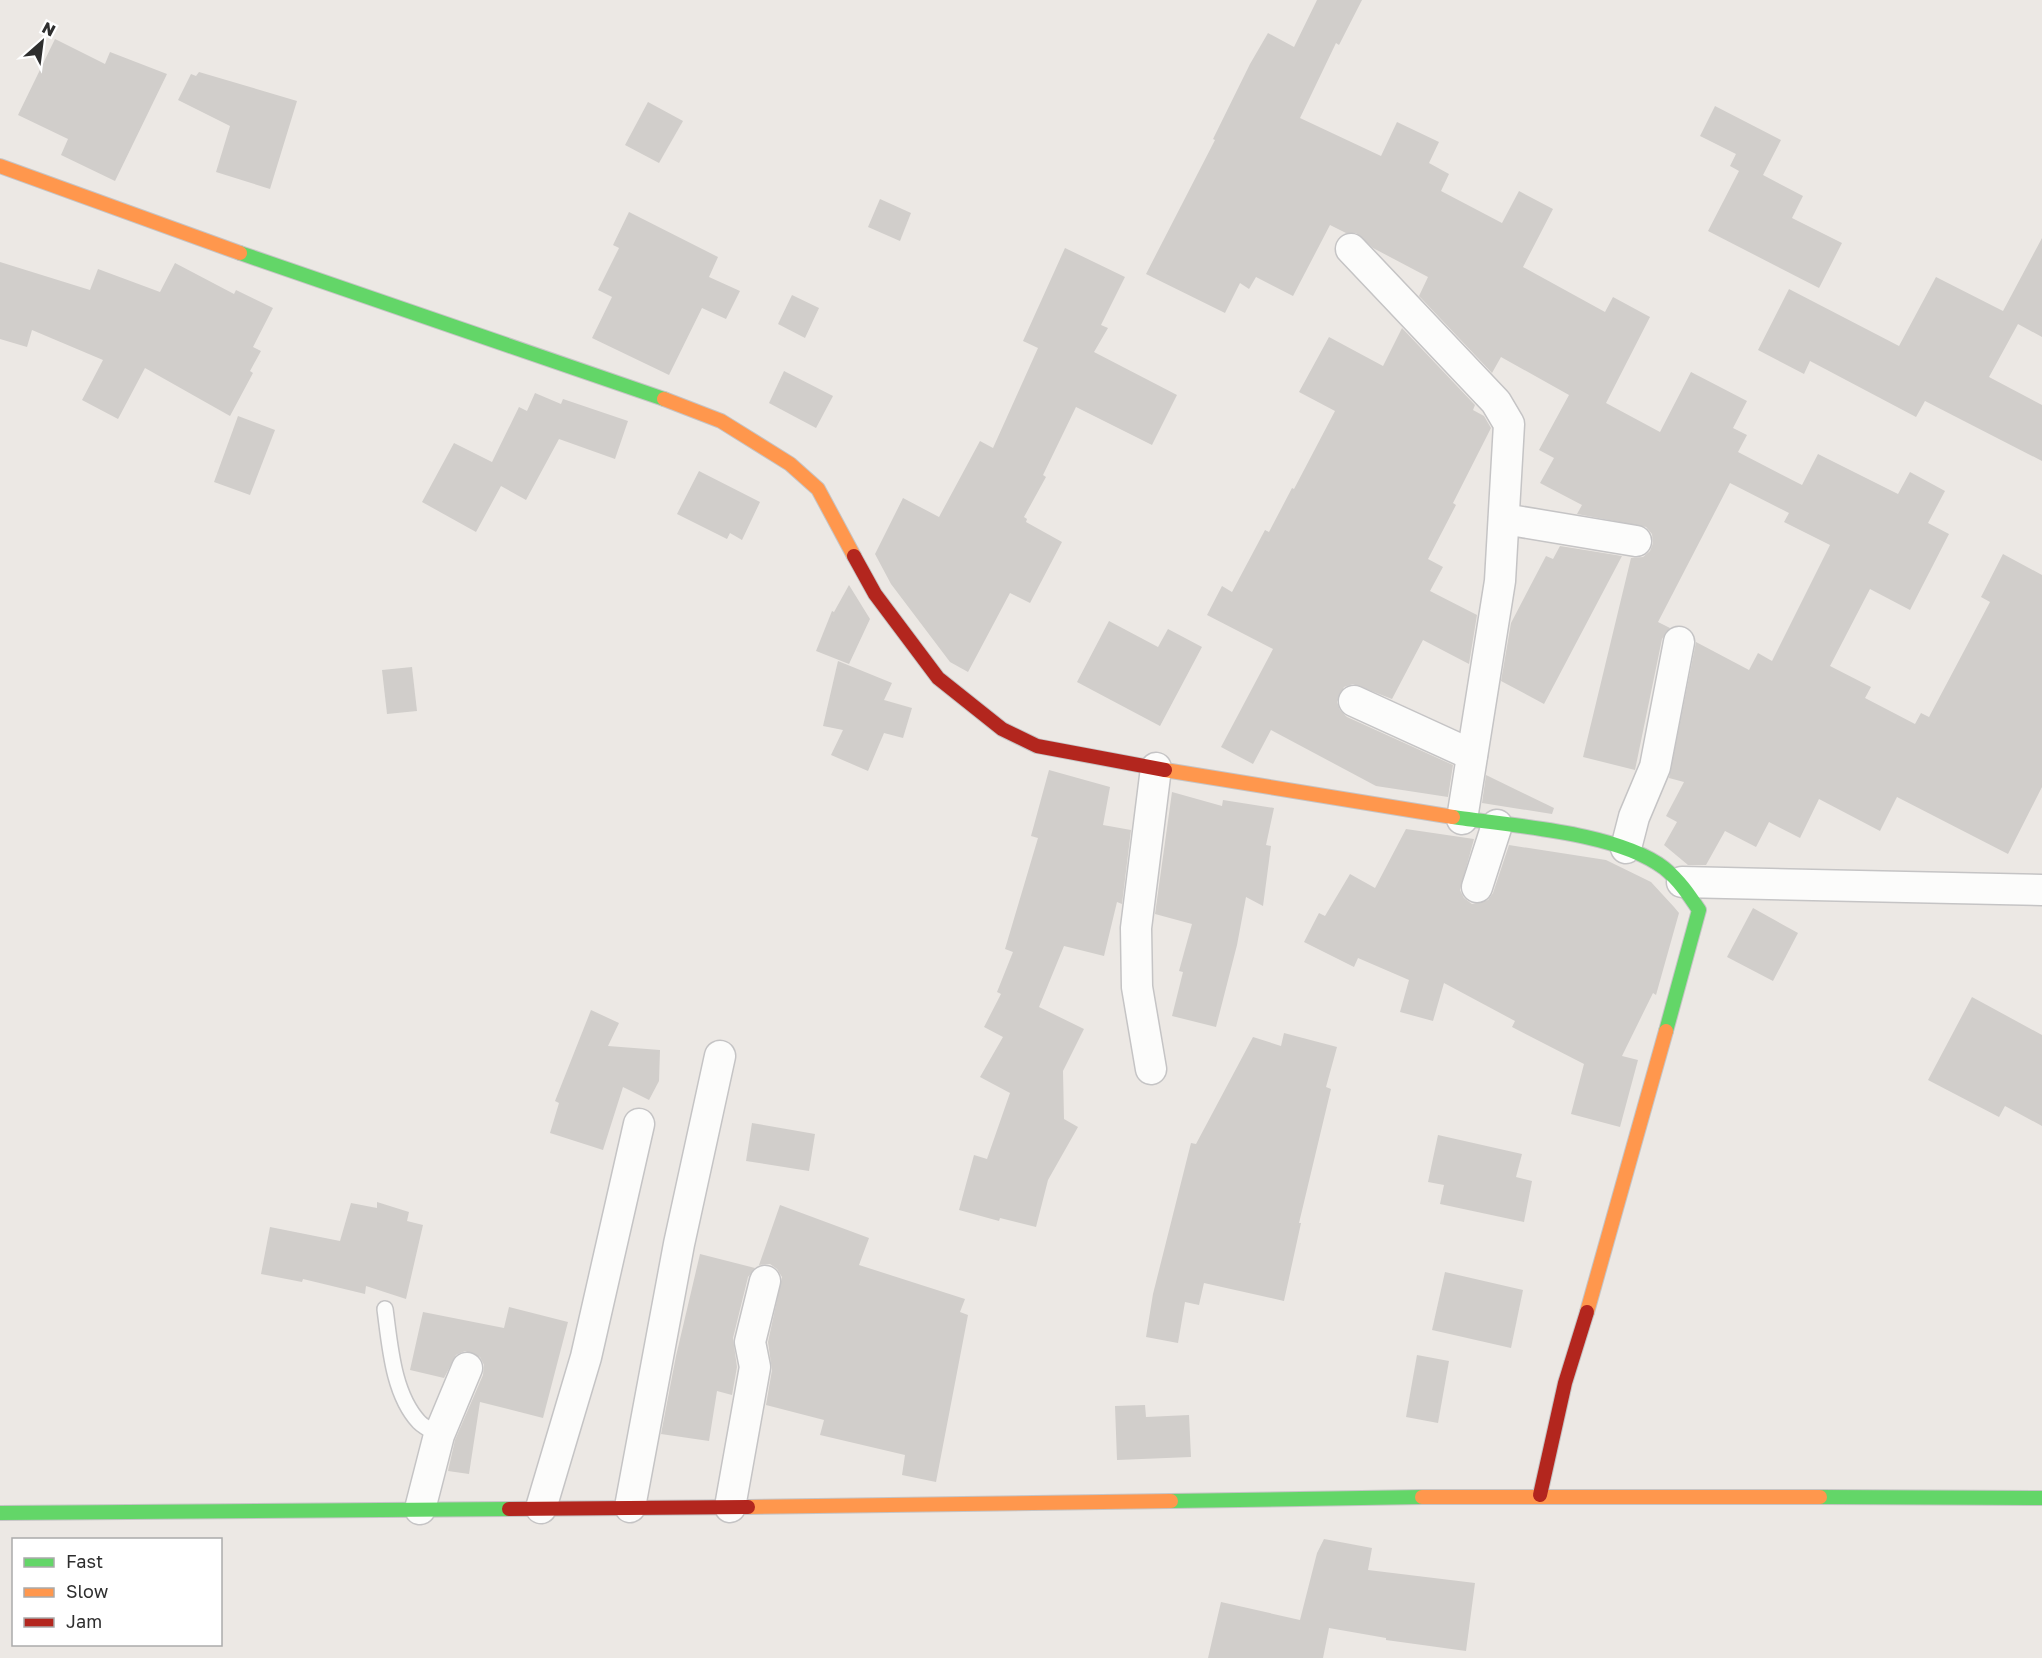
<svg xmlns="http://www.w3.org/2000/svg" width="2042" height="1658" font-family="'Golos Text',sans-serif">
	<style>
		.building { fill: #d1cecb }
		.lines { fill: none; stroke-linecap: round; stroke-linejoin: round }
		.lane-casing { stroke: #c5c4c5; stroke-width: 18 }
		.street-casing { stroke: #c5c4c5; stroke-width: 33 }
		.fast-casing { stroke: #c5c4c5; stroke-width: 16 }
		.slow-casing { stroke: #c5c4c5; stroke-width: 16 }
		.jam-casing { stroke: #c5c4c5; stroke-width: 16 }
		.lane { stroke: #fcfcfb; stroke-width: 15 }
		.street { stroke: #fcfcfb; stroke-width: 30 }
		.fast { stroke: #63d668; stroke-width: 14 }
		.slow { stroke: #ff974d; stroke-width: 14 }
		.jam { stroke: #b3261e; stroke-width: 14 }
	</style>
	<rect width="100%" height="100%" fill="#ece8e4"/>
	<g class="building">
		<polygon points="1317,0 1362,0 1339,45 1336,43 1300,118 1381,156 1397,122 1439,142 1429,163 1449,174 1441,191 1502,223 1519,191 1553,209 1523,267 1605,312 1613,297 1650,317 1606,403 1660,432 1691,372 1747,401 1733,428 1747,435 1738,452 1802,485 1818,454 1898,494 1910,472 1945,491 1928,523 1949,534 1910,610 1870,589 1830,666 1871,687 1865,698 1915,724 1921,713 1929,717 1990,602 1981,597 2003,554 2042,575 2042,787 2008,854 1897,797 1880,831 1819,799 1800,838 1769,822 1756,847 1725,831 1706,865 1688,865 1664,845 1677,822 1666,816 1684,782 1669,778 1696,642 1749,670 1758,653 1772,661 1830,545 1784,522 1789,513 1730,483 1658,622 1670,628 1662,639 1635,770 1583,757 1631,558 1643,557 1650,551 1653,543 1652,534 1646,527 1577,514 1582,505 1540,483 1554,458 1539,450 1569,395 1501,357 1492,373 1419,296 1428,277 1373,248 1356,233 1346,233 1330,225 1293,296 1256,277 1249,289 1240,283 1225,313 1146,274 1215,140 1213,139 1250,64 1268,33 1294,47"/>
		<polygon points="55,39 105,64 110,52 167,74 115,181 61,155 68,139 18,115"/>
		<polygon points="199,72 297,101 270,189 216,172 230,126 178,100 191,74 196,76"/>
		<polygon points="648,102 683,121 659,163 625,145"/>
		<polygon points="1715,106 1781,140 1763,175 1803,196 1792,218 1842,243 1819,288 1708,231 1739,171 1730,166 1736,154 1700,136"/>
		<polygon points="880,199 911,213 900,241 868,227"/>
		<polygon points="629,212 718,257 709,277 740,291 726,319 702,308 669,375 592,338 612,297 598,290 619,248 613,245"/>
		<polygon points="2042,238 2042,337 2018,324 1989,377 2042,405 2042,461 1925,401 1916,417 1810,361 1804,374 1758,350 1789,289 1899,346 1936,277 2003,311"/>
		<polygon points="1065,248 1125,277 1101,325 1108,328 1094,352 1177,395 1152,445 1076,407 1043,475 1046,477 1024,517 1027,519 1026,522 1062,542 1030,603 1010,593 968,672 950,662 891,584 875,554 903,498 939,517 980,441 993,448 1038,348 1023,341"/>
		<polygon points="0,262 90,290 98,269 160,292 175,263 234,294 236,290 273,308 253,347 261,351 250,371 253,373 230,416 145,368 118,419 82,400 103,360 32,330 27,347 0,339"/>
		<polygon points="792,295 819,308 805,338 778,324"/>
		<polygon points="1402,328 1475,405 1473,410 1484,416 1491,428 1453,503 1456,505 1428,559 1443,567 1430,591 1477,615 1469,664 1423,640 1392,699 1353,684 1344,687 1337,702 1340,710 1347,717 1453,765 1448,797 1376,786 1271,730 1253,764 1221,747 1273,649 1207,615 1222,586 1232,592 1265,530 1269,532 1292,488 1294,489 1335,411 1299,392 1329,337 1383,366"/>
		<polygon points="784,371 833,396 816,428 769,403"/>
		<polygon points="535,393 561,404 563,399 628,421 615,459 559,439 526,500 501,486 476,532 422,502 454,443 492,462 519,407 527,411"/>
		<polygon points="238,416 275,430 250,495 214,482"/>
		<polygon points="699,471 760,502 742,540 730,533 727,539 677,514"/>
		<polygon points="1560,546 1622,556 1544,704 1501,681 1511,623 1546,556 1553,559"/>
		<polygon points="849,585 870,619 849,664 816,651 832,611 834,612"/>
		<polygon points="1109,621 1158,647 1168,629 1202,647 1160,726 1077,682"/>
		<polygon points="838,661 892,683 884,700 912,708 903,738 884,733 868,771 831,755 843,730 823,726"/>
		<polygon points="412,667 417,711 387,714 382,670"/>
		<polygon points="1049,770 1110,787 1103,825 1131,830 1122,904 1117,902 1104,956 1064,946 1039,1007 1084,1029 1063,1071 1064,1119 1078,1127 1048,1180 1036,1227 1000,1218 999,1221 959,1210 974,1155 987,1159 1010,1093 980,1077 1003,1037 984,1027 1001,994 997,992 1013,952 1005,949 1038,838 1031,836"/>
		<polygon points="1486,775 1554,808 1552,814 1482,803"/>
		<polygon points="1172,792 1222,806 1223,800 1274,808 1266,845 1271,846 1263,906 1246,897 1237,945 1216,1027 1172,1016 1183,972 1179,971 1192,924 1155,914"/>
		<polygon points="1406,829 1474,839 1460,890 1464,898 1472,904 1488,900 1493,893 1509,845 1606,860 1651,882 1674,907 1679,913 1656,995 1653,993 1622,1056 1638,1060 1620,1127 1571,1114 1584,1064 1512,1027 1515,1021 1444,983 1433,1021 1400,1012 1409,980 1358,958 1354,967 1304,942 1319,913 1325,916 1350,874 1375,888"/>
		<polygon points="1753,908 1798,933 1773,981 1727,957"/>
		<polygon points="1972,997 2042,1035 2042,1126 2005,1106 1999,1117 1928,1080"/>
		<polygon points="591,1010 619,1023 608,1046 660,1050 659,1081 649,1100 623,1087 603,1150 550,1133 559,1103 555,1101"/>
		<polygon points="1284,1033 1337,1047 1326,1087 1331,1089 1299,1223 1301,1223 1284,1301 1204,1283 1199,1305 1185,1302 1178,1343 1146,1337 1153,1294 1191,1143 1196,1144 1253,1037 1281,1046"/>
		<polygon points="752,1123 815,1134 809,1171 746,1161"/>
		<polygon points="1438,1135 1522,1154 1516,1177 1532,1181 1524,1222 1440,1204 1444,1185 1428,1182"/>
		<polygon points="377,1202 409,1212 407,1221 423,1225 406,1299 366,1286 365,1294 303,1279 302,1282 261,1274 270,1227 340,1241 351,1203 377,1208"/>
		<polygon points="780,1205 869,1238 859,1265 965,1299 960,1312 968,1315 936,1482 902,1475 905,1455 820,1435 824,1420 766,1405 772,1370 768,1342 782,1277 777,1269 770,1264 759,1265"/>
		<polygon points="700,1254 755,1268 748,1277 733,1338 737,1367 732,1395 717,1391 709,1441 661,1434 676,1356"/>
		<polygon points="1445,1272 1523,1290 1511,1348 1432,1330"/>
		<polygon points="509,1307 568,1322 543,1418 480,1402 469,1474 448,1471 455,1440 483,1375 484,1365 480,1357 465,1351 456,1355 444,1378 410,1370 423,1312 504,1328"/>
		<polygon points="1417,1355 1449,1361 1438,1423 1406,1417"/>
		<polygon points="1145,1405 1146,1417 1189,1415 1191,1457 1117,1460 1115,1406"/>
		<polygon points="1324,1539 1372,1548 1368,1570 1475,1583 1466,1651 1386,1640 1386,1638 1329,1628 1323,1658 1208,1658 1221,1602 1300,1620 1317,1553"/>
	</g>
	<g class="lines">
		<g class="lane-casing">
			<path id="lane" d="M385 1309C390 1346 393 1394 419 1422 424 1427 432 1431 439 1435"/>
		</g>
		<g class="street-casing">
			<g id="street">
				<polyline points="1351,249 1496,402 1509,424 1500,581 1462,819"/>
				<polyline points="1504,519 1636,541"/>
				<polyline points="1354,701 1472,755"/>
				<polyline points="1626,848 1634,817 1655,767 1679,642"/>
				<polyline points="1682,882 2042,890"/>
				<polyline points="1477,887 1497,825"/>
				<polyline points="1151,1069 1137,987 1136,928 1156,768"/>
				<polyline points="630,1507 679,1244 720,1056"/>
				<polyline points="730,1507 755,1367 750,1342 765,1281"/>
				<polyline points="541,1508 586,1357 639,1124"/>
				<polyline points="420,1509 439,1435 467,1368"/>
			</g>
		</g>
		<g class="fast-casing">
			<g id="fast">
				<polyline points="240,253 664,399"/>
				<path d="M1453 817C1512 826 1617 832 1664 868 1679 880 1689 895 1699 910L1666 1031"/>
				<polyline points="1820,1497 2042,1498"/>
				<polyline points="1171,1501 1422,1497"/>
				<polyline points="0,1513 509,1509"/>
			</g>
		</g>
		<g class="slow-casing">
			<g id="slow">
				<polyline points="0,166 240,253"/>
				<polyline points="664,399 721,421 790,464 818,489 854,556"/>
				<polyline points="1165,770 1453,817"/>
				<polyline points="1587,1312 1666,1031"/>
				<polyline points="1422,1497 1820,1497"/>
				<polyline points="748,1507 1171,1501"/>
			</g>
		</g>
		<g class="jam-casing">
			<g id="jam">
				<polyline points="854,556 875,594 938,678 1002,729 1037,746 1165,770"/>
				<polyline points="1540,1495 1565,1383 1587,1312"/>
				<polyline points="509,1509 748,1507"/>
			</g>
		</g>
		<use href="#lane" class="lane"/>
		<use href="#street" class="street"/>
		<use href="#fast" class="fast"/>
		<use href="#slow" class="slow"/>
		<use href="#jam" class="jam"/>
	</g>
	<rect x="12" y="1538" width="210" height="108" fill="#ffffff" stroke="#ababab" stroke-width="1.5"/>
	<rect x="24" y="1558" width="30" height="9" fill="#63d668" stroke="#ababab" stroke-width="1.5"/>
	<text x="66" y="1568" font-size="18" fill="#2e2e2e">Fast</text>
	<rect x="24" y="1588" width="30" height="9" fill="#ff974d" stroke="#ababab" stroke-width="1.5"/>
	<text x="66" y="1598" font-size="18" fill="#2e2e2e">Slow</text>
	<rect x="24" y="1618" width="30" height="9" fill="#b3261e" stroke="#ababab" stroke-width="1.5"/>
	<text x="66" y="1628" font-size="18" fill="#2e2e2e">Jam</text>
	<g transform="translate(42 42) rotate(28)" stroke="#ffffff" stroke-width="4.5" paint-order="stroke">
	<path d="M0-4.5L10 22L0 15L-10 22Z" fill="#2e2e2e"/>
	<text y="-9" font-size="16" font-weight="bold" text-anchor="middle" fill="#2e2e2e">N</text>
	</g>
</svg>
